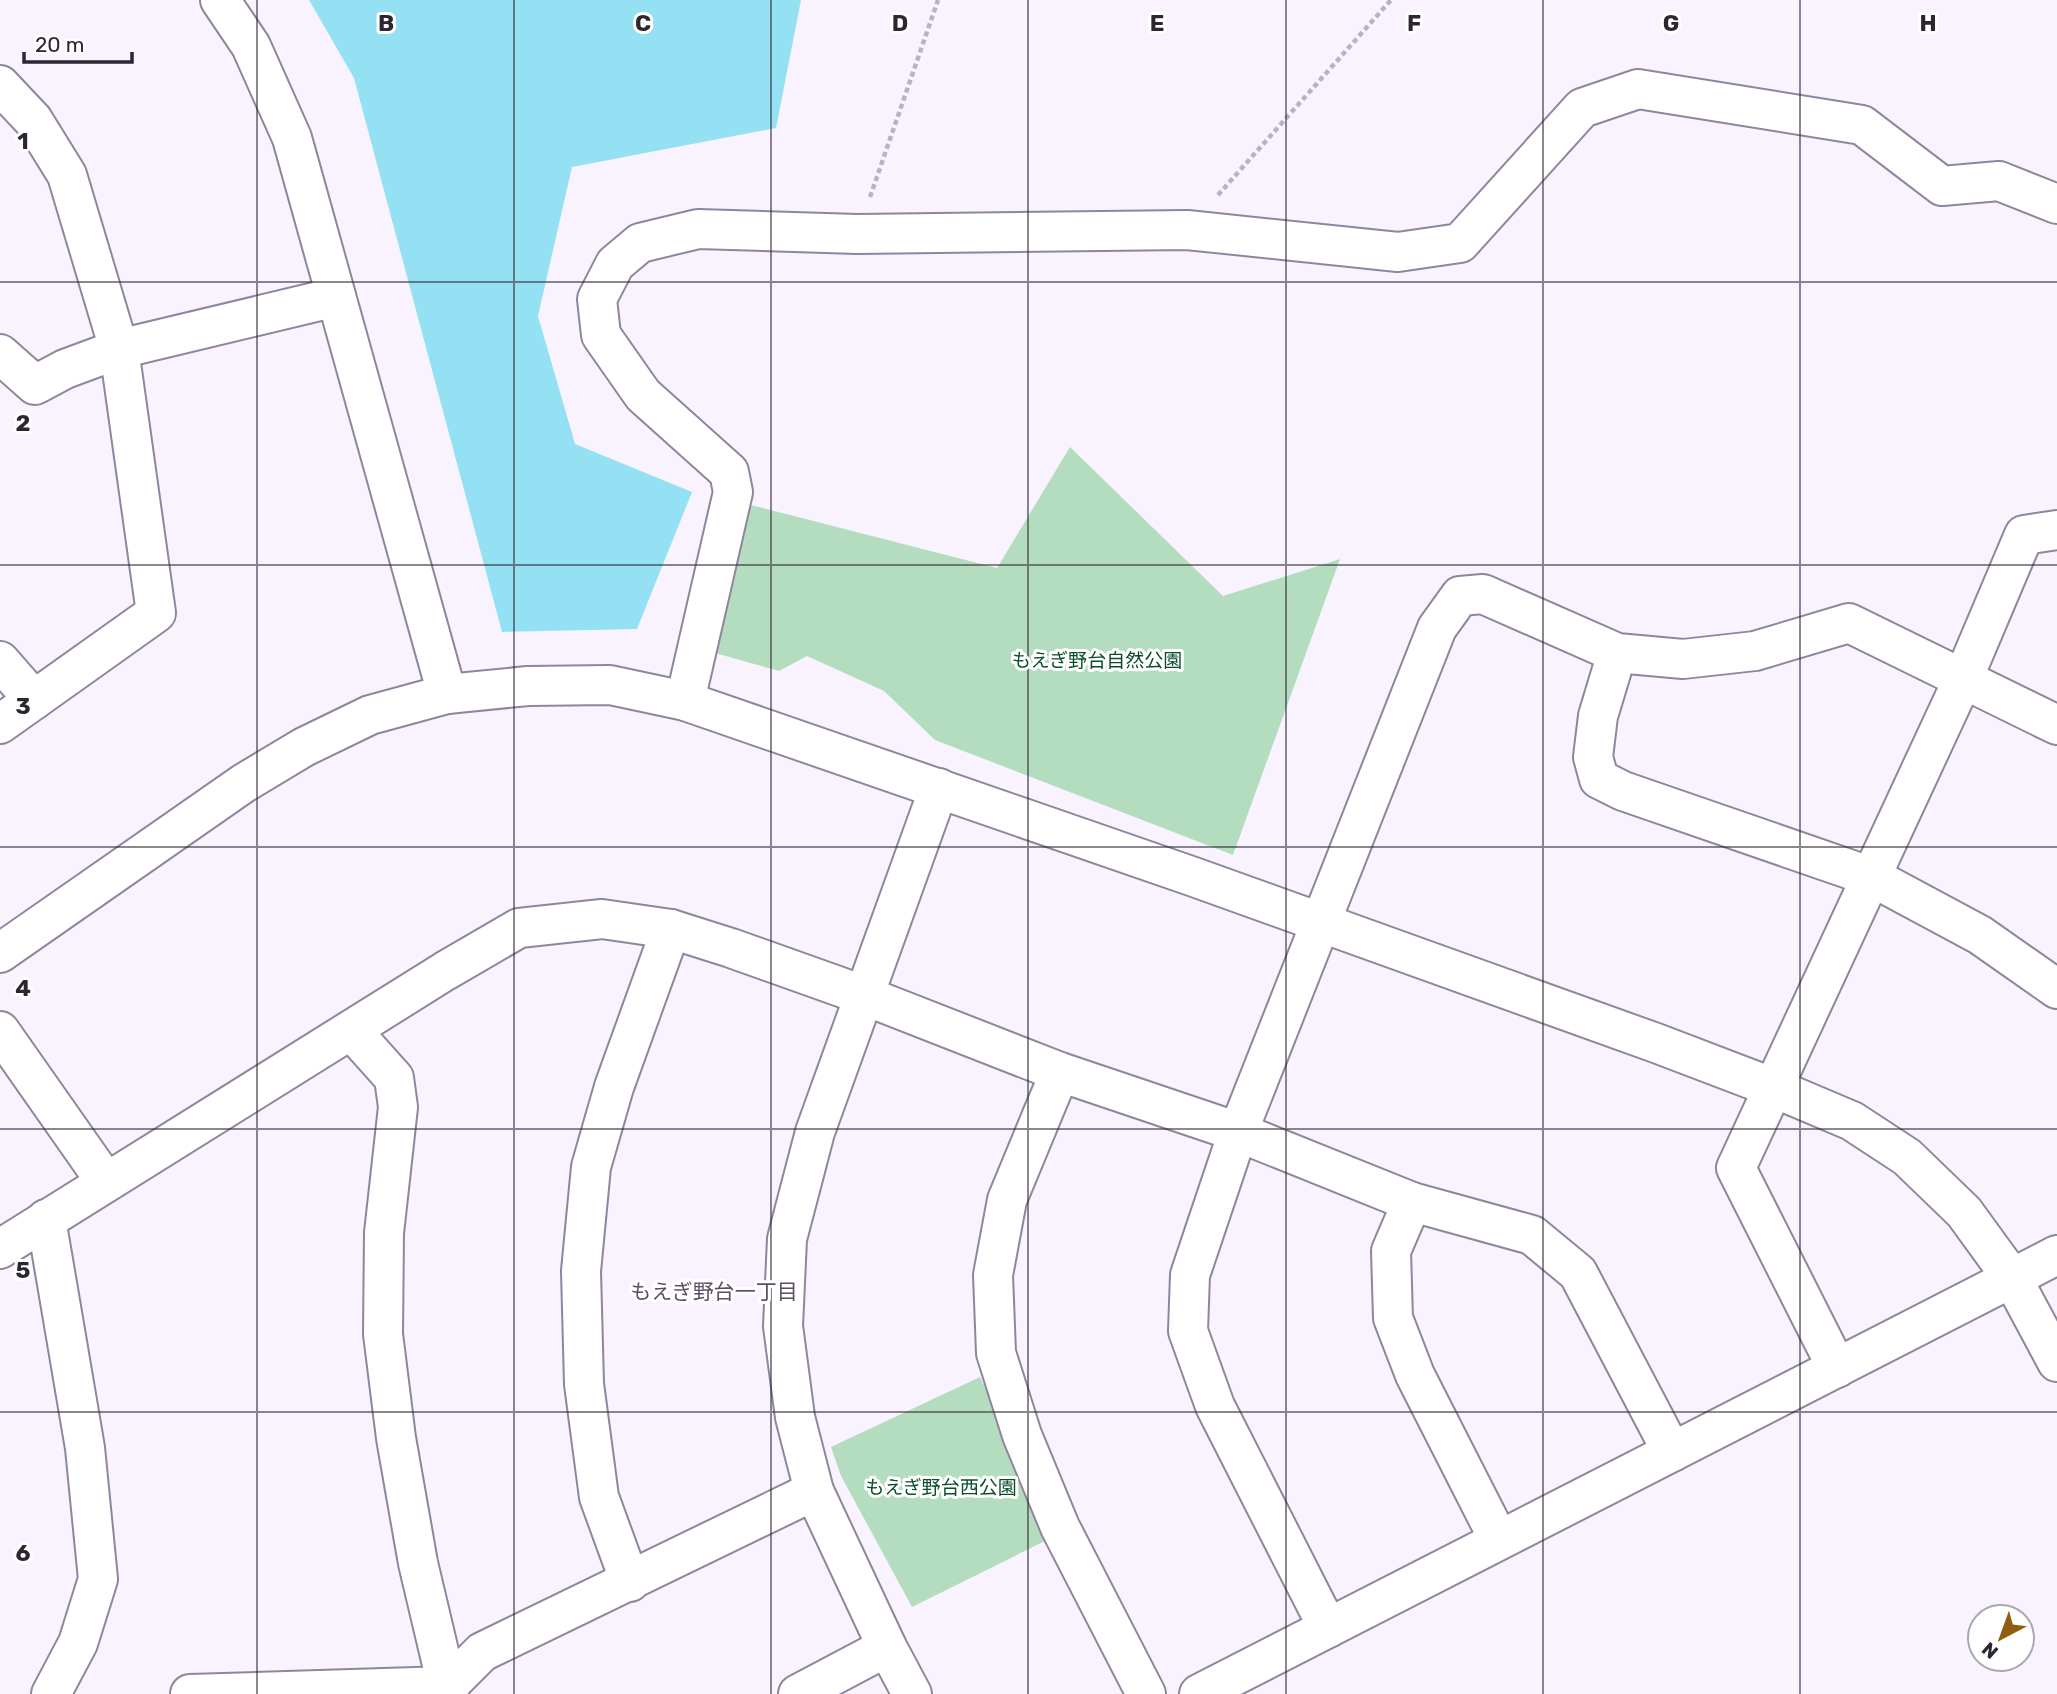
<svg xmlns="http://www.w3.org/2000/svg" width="2057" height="1694" font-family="Rubik,'Noto Sans JP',sans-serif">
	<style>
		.green { fill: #b4ddbf }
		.water { fill: #94e1f3 }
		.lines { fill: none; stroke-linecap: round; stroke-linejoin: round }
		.minor-casing { stroke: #90859c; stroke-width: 42 }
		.path { stroke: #b8b3be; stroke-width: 4.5; stroke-dasharray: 5 3.5; stroke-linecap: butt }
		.minor { stroke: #fff; stroke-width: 38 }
		.grid { fill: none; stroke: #2b262f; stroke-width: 2; stroke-opacity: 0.55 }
		.labels { text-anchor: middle; stroke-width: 6; stroke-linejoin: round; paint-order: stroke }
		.park-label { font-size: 19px; fill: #0a4d29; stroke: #fff }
		.neighbourhood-label { font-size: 21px; fill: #5a4f64; stroke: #fff }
		.grid-label { font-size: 23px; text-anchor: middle; font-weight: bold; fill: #2b262f; stroke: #fff; stroke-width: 6; stroke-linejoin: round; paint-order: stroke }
	</style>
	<rect width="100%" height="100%" fill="#f8f3fe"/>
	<g class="green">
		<polygon points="1070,447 1223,596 1340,559 1233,855 935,740 884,691 807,656 779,671 715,653 747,504 997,568"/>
		<polygon points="980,1377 1031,1484 1053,1537 912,1607 841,1476 831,1447"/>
	</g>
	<polygon class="water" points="309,0 801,0 776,128 572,167 538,316 575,444 692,492 637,629 502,632 354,78"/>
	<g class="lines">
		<g class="minor-casing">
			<g id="minor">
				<polyline points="220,0 251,46 292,138 447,694"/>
				<polyline points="0,85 33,120 67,175 119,349 156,613 0,724"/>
				<polyline points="0,354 35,385 65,369 119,349 336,297"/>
				<polyline points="1617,653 1598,716 1593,757 1599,779 1623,791 1872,877 1980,935 2057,989"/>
				<polyline points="0,661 34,700"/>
				<polyline points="685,701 733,492 729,472 643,395 601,335 597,299 615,264 640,243 698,229 857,234 1187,230 1398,252 1460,243 1582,108 1638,89 1862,125 1942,186 1999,181 2057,204"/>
				<polyline points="0,953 244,783 304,747 370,715 447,694 528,686 610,685 685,701 1194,877 1656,1043 1774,1088 1852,1121 1907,1157 1964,1212 2012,1278 2057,1362"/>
				<polyline points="351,1030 394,1078 398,1107 384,1233 383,1334 396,1438 418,1563 449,1694"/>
				<polyline points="0,1031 106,1182"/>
				<polyline points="1060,1072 1007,1200 993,1275 996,1353 1022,1435 1060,1527 1146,1694"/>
				<polyline points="1412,1202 1391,1251 1393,1318 1415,1375 1499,1540"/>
				<polyline points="46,1219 85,1448 98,1579 78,1643 51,1694"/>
				<polyline points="0,1249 445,971 519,928 602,919 671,929 731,948 863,995 1060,1072 1238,1132 1412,1202 1532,1235 1578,1273 1672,1452"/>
				<polyline points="1837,1368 1736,1168 1963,679 2024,535 2057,530"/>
				<polyline points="630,1582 599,1497 584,1384 581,1271 591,1167 614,1087 671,929"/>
				<polyline points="1328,1628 1215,1406 1188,1331 1190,1275 1238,1132 1437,628 1460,596 1483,594 1617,653 1683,659 1755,651 1849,623 2057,725"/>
				<polyline points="190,1694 448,1686 482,1652 814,1491"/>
				<polyline points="798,1694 887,1647"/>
				<polyline points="912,1694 887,1647 814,1491 795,1417 783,1326 787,1239 815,1132 939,788"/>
				<polyline points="1199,1694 2057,1255"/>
			</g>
		</g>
		<g class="path">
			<polyline points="1218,195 1391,0"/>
			<polyline points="870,197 938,0"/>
		</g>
		<use href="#minor" class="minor"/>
	</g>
	<path class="grid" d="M257 0V1694M514 0V1694M771 0V1694M1028 0V1694M1286 0V1694M1543 0V1694M1800 0V1694M0 282H2057M0 565H2057M0 847H2057M0 1129H2057M0 1412H2057"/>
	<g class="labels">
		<g class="park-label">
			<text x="1097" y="667">もえぎ野台自然公園</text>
			<text x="941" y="1494">もえぎ野台西公園</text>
		</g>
		<g class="neighbourhood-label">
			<text x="714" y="1299">もえぎ野台一丁目</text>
		</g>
	</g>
	<g class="grid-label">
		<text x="386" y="31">B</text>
		<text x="643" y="31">C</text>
		<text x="900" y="31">D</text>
		<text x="1157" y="31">E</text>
		<text x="1414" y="31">F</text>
		<text x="1671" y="31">G</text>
		<text x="1928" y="31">H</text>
		<text x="23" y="149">1</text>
		<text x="23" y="431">2</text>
		<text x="23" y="714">3</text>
		<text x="23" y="996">4</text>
		<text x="23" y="1278">5</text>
		<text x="23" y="1561">6</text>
	</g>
	<g transform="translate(2001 1638) rotate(221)"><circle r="33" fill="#ffffff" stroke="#aaa8ac" stroke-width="2"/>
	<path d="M0-5L12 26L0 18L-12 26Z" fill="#915d10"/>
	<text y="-10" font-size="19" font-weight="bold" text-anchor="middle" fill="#2b262f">N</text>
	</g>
	<path d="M24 52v10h108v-10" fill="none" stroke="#2b262f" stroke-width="3.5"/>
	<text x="35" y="52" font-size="21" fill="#2b262f" stroke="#ffffff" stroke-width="5" paint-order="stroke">20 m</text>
</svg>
